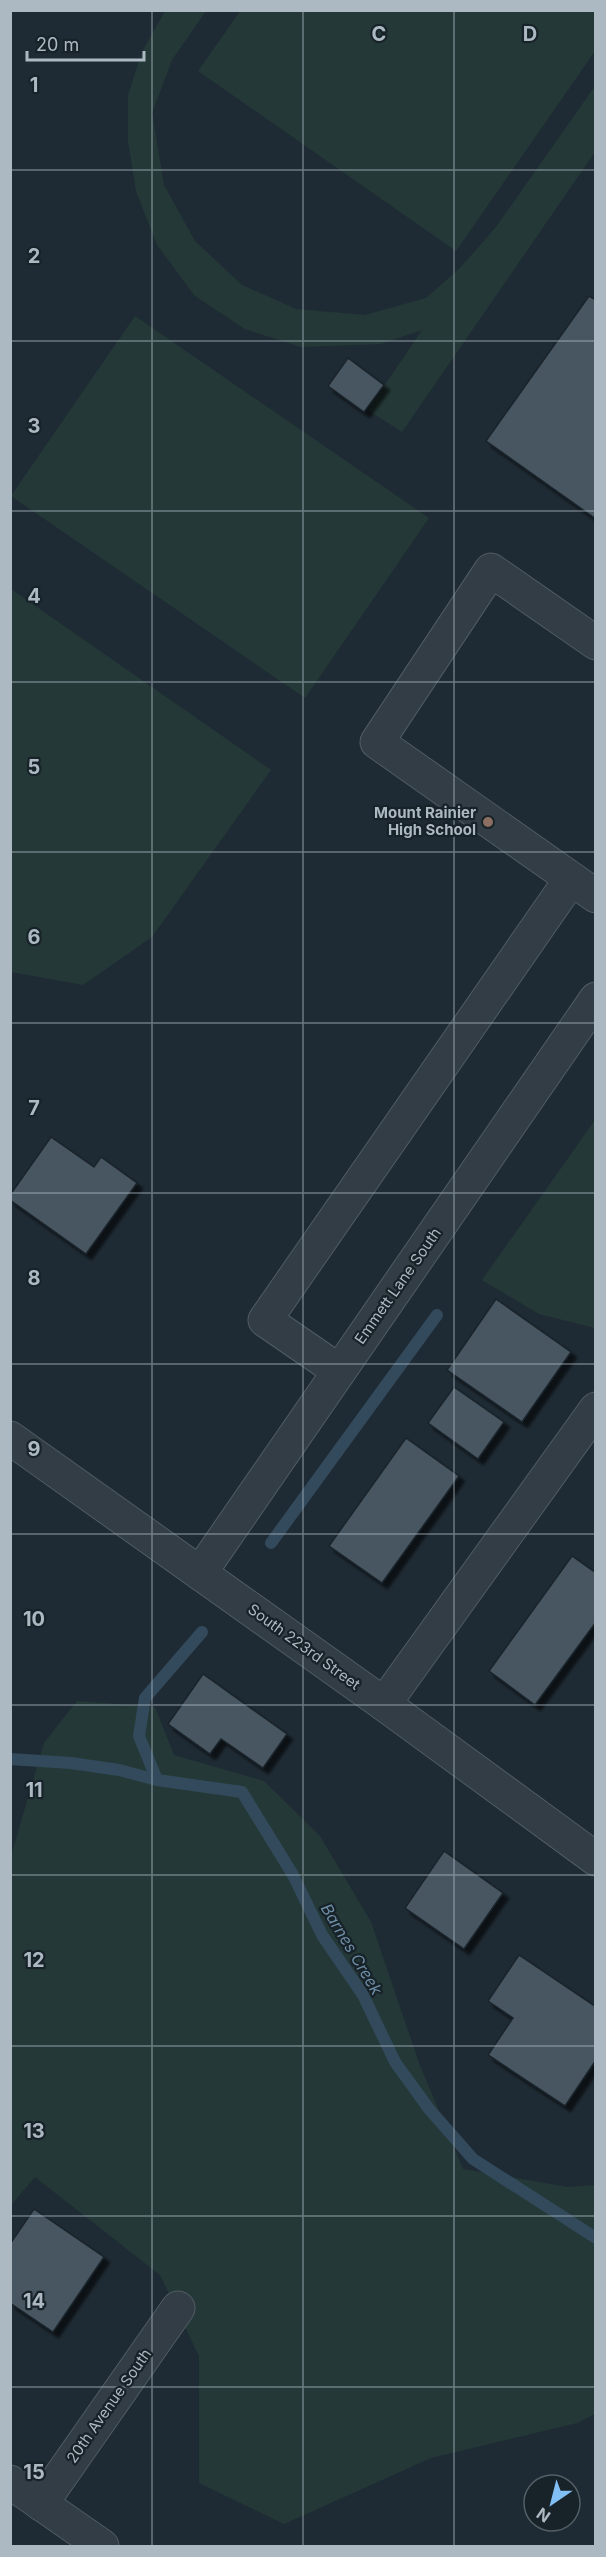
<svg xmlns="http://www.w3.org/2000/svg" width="606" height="2557" font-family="Inter,sans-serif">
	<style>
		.green { fill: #243937 }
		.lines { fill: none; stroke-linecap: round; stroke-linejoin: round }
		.stream { stroke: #334a5c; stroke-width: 12 }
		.building { fill: #475660; stroke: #1a242b; stroke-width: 1.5; filter: url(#shadow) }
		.minor-casing { stroke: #505b63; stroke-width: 35 }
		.minor { stroke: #323d45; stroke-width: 33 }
		.grid { fill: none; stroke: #acb8c2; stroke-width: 1.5; stroke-opacity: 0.55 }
		.education-dot { fill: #8d6e63; stroke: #182229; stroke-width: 2 }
		.labels { text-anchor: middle; stroke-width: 4.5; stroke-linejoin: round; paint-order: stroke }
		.poi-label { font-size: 15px; font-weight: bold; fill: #acb8c2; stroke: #182229; text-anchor: end }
		.street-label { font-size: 15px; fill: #acb8c2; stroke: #182229 }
		.water-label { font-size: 16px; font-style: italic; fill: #6e8ea6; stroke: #182229 }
		.grid-label { font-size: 20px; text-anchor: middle; font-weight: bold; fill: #acb8c2; stroke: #182229; stroke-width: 4.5; stroke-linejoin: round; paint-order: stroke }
	</style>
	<defs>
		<filter id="shadow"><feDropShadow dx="5.5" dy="5.5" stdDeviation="1.5" flood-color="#0009"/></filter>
	</defs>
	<rect width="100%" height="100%" fill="#1f2b34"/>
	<g class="green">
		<polygon points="241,10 595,11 595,51 456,251 198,71"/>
		<polygon points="165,11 206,11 172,60 152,113 164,185 195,241 242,285 296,309 365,315 426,298 460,268 496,227 595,86 595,152 402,432 368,410 422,330 381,344 301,347 245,329 195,296 157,245 136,191 128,141 128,95 142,52"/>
		<polygon points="135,316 429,518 305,698 11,496"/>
		<polygon points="11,589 271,770 152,937 83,985 11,972"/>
		<polygon points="595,1120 596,1328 595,1328 539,1314 482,1280"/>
		<polygon points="77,1701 155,1707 174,1755 264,1781 320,1836 371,1922 419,2063 463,2169 568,2187 595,2185 595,2414 577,2423 431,2458 284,2524 199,2483 199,2356 160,2275 35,2177 11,2205 11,1856 44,1743"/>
	</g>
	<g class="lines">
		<g class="stream">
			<polyline points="271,1543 437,1315"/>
			<polyline points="10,1759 71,1763 119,1770 157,1780 242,1792 293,1875 322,1935 363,1995 395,2062 429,2109 473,2159 596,2238"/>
			<polyline points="157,1780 139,1736 145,1698 202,1632"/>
		</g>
	</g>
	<g class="building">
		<polygon points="589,296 596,300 596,519 486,441"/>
		<polygon points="348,358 384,385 364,412 328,386"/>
		<polygon points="51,1137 94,1167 101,1157 137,1183 86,1254 10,1200 10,1195"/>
		<polygon points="496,1299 571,1352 522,1422 447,1370"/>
		<polygon points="454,1387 504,1422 478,1459 428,1423"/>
		<polygon points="406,1438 459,1476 382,1583 329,1546"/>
		<polygon points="572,1556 596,1573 596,1622 535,1705 489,1671"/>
		<polygon points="203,1674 287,1734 263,1768 221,1739 210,1754 168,1724"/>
		<polygon points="444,1851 503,1893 464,1949 405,1908"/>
		<polygon points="519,1955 596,2007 596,2060 565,2106 488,2055 513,2018 488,2001"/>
		<polygon points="34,2209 104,2257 53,2332 10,2303 10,2244"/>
	</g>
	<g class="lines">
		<g class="minor-casing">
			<g id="minor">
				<polyline points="596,643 491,570 377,742 596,896"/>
				<polyline points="339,1371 265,1320 571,879"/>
				<polyline points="10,1438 384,1704 596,1859"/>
				<polyline points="200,1573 596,999"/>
				<polyline points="384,1704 596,1409"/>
				<polyline points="10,2482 102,2546"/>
				<polyline points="41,2504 178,2308"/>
			</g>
		</g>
		<use href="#minor" class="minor"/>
	</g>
	<path class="grid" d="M152 10V2546M303 10V2546M454 10V2546M10 170H596M10 341H596M10 511H596M10 682H596M10 852H596M10 1023H596M10 1193H596M10 1364H596M10 1534H596M10 1705H596M10 1875H596M10 2046H596M10 2216H596M10 2387H596"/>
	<circle class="education-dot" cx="488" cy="822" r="6"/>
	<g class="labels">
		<g class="poi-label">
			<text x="476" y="818">Mount Rainier<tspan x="476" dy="17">High School</tspan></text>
		</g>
		<g class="street-label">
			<text transform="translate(398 1286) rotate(-55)" y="5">Emmett Lane South</text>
			<text transform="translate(304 1647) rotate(36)" y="5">South 223rd Street</text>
			<text transform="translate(109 2406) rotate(-55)" y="5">20th Avenue South</text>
		</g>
		<g class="water-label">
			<text transform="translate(352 1949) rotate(59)" y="6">Barnes Creek</text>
		</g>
	</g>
	<g class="grid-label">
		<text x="379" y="41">C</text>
		<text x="530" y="41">D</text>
		<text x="34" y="92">1</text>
		<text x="34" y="263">2</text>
		<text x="34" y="433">3</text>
		<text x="34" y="603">4</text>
		<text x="34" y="774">5</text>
		<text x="34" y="944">6</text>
		<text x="34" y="1115">7</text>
		<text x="34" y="1285">8</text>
		<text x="34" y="1456">9</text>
		<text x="34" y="1626">10</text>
		<text x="34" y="1797">11</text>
		<text x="34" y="1967">12</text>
		<text x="34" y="2138">13</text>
		<text x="34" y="2308">14</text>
		<text x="34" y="2479">15</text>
	</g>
	<rect width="606" height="2557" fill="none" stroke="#acb8c2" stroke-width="24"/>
	<g transform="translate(552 2503) rotate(215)"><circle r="28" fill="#182229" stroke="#535e66" stroke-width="1.5"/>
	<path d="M0-4.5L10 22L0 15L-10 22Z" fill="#80bef4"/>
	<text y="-9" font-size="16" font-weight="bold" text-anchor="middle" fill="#acb8c2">N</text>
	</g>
	<path d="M27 51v9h117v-9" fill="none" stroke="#acb8c2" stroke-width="3"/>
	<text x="36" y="51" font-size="18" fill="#acb8c2" stroke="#182229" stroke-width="4.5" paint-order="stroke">20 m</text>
</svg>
